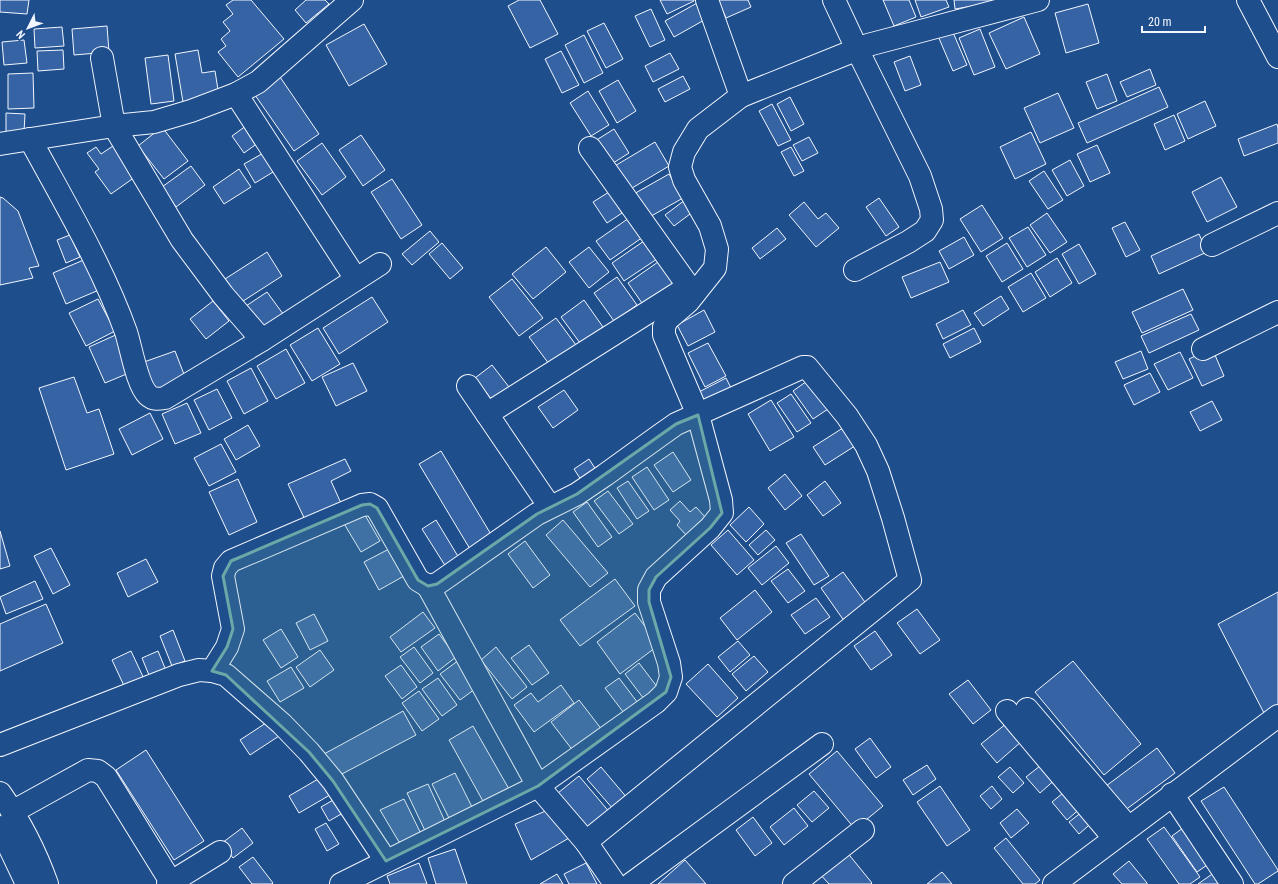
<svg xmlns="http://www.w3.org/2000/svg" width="1278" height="884" font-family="'Roboto Condensed',sans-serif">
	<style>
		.building { fill: #3563a3; stroke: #f2f6ff }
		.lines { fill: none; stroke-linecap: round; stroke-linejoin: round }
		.minor-casing { stroke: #f2f6ff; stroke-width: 24 }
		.major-casing { stroke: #f2f6ff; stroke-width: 24 }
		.minor { stroke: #1f4e8c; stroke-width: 22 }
		.major { stroke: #1f4e8c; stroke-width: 22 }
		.marked { fill: #6aa9a8; fill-opacity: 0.2; stroke: #6aa9a8; stroke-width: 3; stroke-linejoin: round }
	</style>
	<rect width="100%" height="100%" fill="#1f4e8c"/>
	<g class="building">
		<polygon points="0,0 29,0 27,14 0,12"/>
		<polygon points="233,0 251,0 284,39 238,77 218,52 226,46 221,39 230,31 223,22 233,14 226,5"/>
		<polygon points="306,0 325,0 329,4 306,23 295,10"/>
		<polygon points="519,0 540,0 558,34 530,48 508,6"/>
		<polygon points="660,0 694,0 694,1 667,14"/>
		<polygon points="718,0 748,0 751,7 726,18"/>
		<polygon points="883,0 909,0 916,17 894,26"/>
		<polygon points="915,0 946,0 949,7 921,17"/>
		<polygon points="954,0 1007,0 955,9"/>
		<polygon points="697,3 706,19 674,37 665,21"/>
		<polygon points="1088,4 1099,43 1066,53 1055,13"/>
		<polygon points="651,9 665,40 650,47 635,16"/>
		<polygon points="1024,17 1040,54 1006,69 989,33"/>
		<polygon points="604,23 623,59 606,68 587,31"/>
		<polygon points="364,24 387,64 349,86 326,45"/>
		<polygon points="107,26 109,52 74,55 72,29"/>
		<polygon points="62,27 64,46 35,48 34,29"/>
		<polygon points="980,29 995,67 974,75 959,38"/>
		<polygon points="952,30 967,65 953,71 938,36"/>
		<polygon points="584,35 603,73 584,83 565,45"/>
		<polygon points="24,40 27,63 4,65 2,42"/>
		<polygon points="63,50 64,69 38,71 37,51"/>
		<polygon points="198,50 202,73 215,71 219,96 183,102 175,54"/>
		<polygon points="561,51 579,85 562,93 545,59"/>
		<polygon points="670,53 679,69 653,82 645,66"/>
		<polygon points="168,55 174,101 151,104 145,58"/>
		<polygon points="910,56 921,85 905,91 894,62"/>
		<polygon points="1150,69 1156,85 1127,97 1120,82"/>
		<polygon points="33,73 34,108 8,109 8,74"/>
		<polygon points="1107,74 1117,101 1097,109 1086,82"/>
		<polygon points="683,76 690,89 665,102 658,89"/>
		<polygon points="280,77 319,134 294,151 255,95"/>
		<polygon points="618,80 636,111 617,123 599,91"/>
		<polygon points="1159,87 1168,107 1087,143 1078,123"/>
		<polygon points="588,91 609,125 591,136 570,103"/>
		<polygon points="1058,93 1074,128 1040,143 1024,108"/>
		<polygon points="790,97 804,124 791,131 777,104"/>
		<polygon points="1205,101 1216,126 1188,139 1177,114"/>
		<polygon points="772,104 791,140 778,146 759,111"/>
		<polygon points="6,113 25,114 24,132 6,132"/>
		<polygon points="1174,115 1185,141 1165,150 1154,124"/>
		<polygon points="250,123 262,140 244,153 232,136"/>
		<polygon points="1277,124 1278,128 1278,143 1244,156 1238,139"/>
		<polygon points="162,127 188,161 164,179 138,146"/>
		<polygon points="614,129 629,153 610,165 595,141"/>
		<polygon points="1031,132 1046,164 1015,179 1000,147"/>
		<polygon points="361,135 385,170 363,186 339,150"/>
		<polygon points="809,137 818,153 802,161 793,145"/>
		<polygon points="655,142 669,166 627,191 613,167"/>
		<polygon points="322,143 346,177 322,195 297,161"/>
		<polygon points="1097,145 1110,173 1090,182 1077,154"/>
		<polygon points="113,146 135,177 111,194 95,172 99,169 87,153 96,147 101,154"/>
		<polygon points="791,147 804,171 794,176 781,152"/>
		<polygon points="267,151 278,169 255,183 244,164"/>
		<polygon points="1070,160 1084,186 1067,196 1052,170"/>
		<polygon points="191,166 205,185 176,207 162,187"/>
		<polygon points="239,169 251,187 224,204 213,187"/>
		<polygon points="1044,171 1063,200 1048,209 1029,181"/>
		<polygon points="669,174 683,198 646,219 632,195"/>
		<polygon points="1221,177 1237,207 1207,222 1192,192"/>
		<polygon points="392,179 422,225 401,239 371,192"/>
		<polygon points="609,192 622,213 607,223 593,202"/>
		<polygon points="0,197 3,198 18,211 39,266 29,268 33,278 0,285"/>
		<polygon points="879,198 899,227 886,236 866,207"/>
		<polygon points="685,200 694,211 674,226 665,215"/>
		<polygon points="804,202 818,219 826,213 839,228 816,247 789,215"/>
		<polygon points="982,205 1003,238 981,252 960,219"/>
		<polygon points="1047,213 1067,242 1050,253 1030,225"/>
		<polygon points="629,218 643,237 610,260 596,241"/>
		<polygon points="1125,222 1140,250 1126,257 1112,228"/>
		<polygon points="1028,227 1046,255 1027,267 1009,238"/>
		<polygon points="777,228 786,239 760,259 752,248"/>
		<polygon points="430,231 439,242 412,265 402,254"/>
		<polygon points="1199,234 1207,252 1159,274 1151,256"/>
		<polygon points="70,235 80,257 66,263 57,240"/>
		<polygon points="964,237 974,255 949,269 939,251"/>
		<polygon points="644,241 657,259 624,281 612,263"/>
		<polygon points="442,243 463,268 450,279 429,254"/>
		<polygon points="1007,243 1023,269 1002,282 986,256"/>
		<polygon points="1079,244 1096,274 1079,284 1062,254"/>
		<polygon points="546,247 566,272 533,299 512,274"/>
		<polygon points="589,247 609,272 589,288 569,262"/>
		<polygon points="267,252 282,276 240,303 225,279"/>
		<polygon points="1057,258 1072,283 1050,297 1035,272"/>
		<polygon points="86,259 99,290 66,304 53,273"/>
		<polygon points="658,262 674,284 644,306 628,283"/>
		<polygon points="940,262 949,282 911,298 902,277"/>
		<polygon points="1031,273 1046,298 1023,312 1008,287"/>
		<polygon points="617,277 637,305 614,321 594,293"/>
		<polygon points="512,279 543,318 519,336 489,297"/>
		<polygon points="1183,289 1193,310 1142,333 1132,312"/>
		<polygon points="267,292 286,318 264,335 243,308"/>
		<polygon points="1001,296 1009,309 983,326 974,313"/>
		<polygon points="372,297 388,322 339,354 323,328"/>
		<polygon points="98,299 115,331 86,346 69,313"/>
		<polygon points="584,300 603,327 580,343 561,317"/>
		<polygon points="213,301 229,321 206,339 190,319"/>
		<polygon points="704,310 715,332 688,346 677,325"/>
		<polygon points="963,310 971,325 943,339 936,324"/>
		<polygon points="1191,314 1199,330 1149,353 1141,336"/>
		<polygon points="556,318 576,345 549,364 529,337"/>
		<polygon points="318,328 340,364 312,381 290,345"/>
		<polygon points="974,328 981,342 950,358 943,344"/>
		<polygon points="120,333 136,370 105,383 89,347"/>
		<polygon points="708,343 726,376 705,387 688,353"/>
		<polygon points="1212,348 1224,376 1202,386 1189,359"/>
		<polygon points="286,349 305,383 276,399 257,366"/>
		<polygon points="175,351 187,382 155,393 144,362"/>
		<polygon points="1141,351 1148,369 1123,379 1115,362"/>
		<polygon points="1180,352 1193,378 1168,390 1154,364"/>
		<polygon points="353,363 367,391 336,406 322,377"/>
		<polygon points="492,365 509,387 492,400 475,378"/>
		<polygon points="251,368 268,401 244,414 227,381"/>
		<polygon points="1150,373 1160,392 1134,405 1124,385"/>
		<polygon points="814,376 834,405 813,419 793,391"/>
		<polygon points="74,377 87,413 99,409 114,454 66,470 39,388"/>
		<polygon points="726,378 734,394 707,408 697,393"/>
		<polygon points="217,389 232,418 209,430 194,400"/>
		<polygon points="564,390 578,410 553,428 538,407"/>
		<polygon points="791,394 811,423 797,432 777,403"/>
		<polygon points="771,400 794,437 770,451 748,414"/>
		<polygon points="1212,401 1222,420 1200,431 1190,412"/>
		<polygon points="187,403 201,433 175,444 162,414"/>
		<polygon points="150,413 163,439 132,455 119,429"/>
		<polygon points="248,425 260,446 236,460 224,439"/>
		<polygon points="846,426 858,444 825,465 813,447"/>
		<polygon points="221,444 236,472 209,486 194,458"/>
		<polygon points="441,451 495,541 473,554 419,464"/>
		<polygon points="673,452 691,480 673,492 654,465"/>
		<polygon points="345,459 351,471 331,481 344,510 308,526 288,484"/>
		<polygon points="589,459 600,476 585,486 574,469"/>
		<polygon points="647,467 669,500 654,510 632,477"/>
		<polygon points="785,474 802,496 785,510 768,488"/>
		<polygon points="238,479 257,522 229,535 209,492"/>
		<polygon points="628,481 649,511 637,519 617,488"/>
		<polygon points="825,481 841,503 823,516 807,495"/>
		<polygon points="608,491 633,524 619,534 594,501"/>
		<polygon points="680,501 690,512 696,507 705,517 686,535 677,525 680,521 670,510"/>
		<polygon points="587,502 612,537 598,547 573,512"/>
		<polygon points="749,507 764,524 746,542 730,525"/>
		<polygon points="362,510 380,541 361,552 343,522"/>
		<polygon points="436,520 459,558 446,567 422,529"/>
		<polygon points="563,520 608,573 590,587 546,535"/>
		<polygon points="728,530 754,560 737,575 711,545"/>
		<polygon points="766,530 775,540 758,555 749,545"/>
		<polygon points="0,531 10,566 0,569"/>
		<polygon points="801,534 829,576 814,585 786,543"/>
		<polygon points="525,541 550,575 533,588 508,554"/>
		<polygon points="776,546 789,563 762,585 748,568"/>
		<polygon points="51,548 70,585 53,594 34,556"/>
		<polygon points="389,549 404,576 379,590 364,562"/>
		<polygon points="146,559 158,582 128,597 117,573"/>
		<polygon points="788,569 805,591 788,603 771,581"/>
		<polygon points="843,572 870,609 847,625 821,588"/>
		<polygon points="615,579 635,606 580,646 560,620"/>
		<polygon points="35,581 43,599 6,614 0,597"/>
		<polygon points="755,590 772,612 737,640 720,618"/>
		<polygon points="1278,592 1278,706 1264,713 1218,624"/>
		<polygon points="816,598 830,617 805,634 791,615"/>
		<polygon points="46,604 63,643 0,671 0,624"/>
		<polygon points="917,609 940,640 920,654 897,623"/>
		<polygon points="423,612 435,628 401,652 390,637"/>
		<polygon points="635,613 659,645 620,674 597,642"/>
		<polygon points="314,614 328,641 310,650 296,623"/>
		<polygon points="281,629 298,657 281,668 263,640"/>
		<polygon points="173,630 185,661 172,666 160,636"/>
		<polygon points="875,631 892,655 871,670 854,646"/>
		<polygon points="439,634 456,657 438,671 421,647"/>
		<polygon points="738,641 750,655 730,672 718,657"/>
		<polygon points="529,645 549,673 532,685 511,658"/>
		<polygon points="414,647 433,673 420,683 400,657"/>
		<polygon points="496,647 527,687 512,699 481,660"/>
		<polygon points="320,650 334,670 310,687 296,667"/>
		<polygon points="131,651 145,681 126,690 112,660"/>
		<polygon points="158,651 167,673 151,680 142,658"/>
		<polygon points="754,656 768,672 746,691 732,674"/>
		<polygon points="459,660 479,686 460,700 440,674"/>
		<polygon points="1073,661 1141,744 1104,775 1035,692"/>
		<polygon points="639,663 661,692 647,703 625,674"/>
		<polygon points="708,664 738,698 717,717 686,684"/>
		<polygon points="401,665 417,687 402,699 385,676"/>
		<polygon points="291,667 304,688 280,702 267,681"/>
		<polygon points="438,678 457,705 442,716 422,689"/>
		<polygon points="619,678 641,707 627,717 605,688"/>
		<polygon points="968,680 991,710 973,724 949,694"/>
		<polygon points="561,685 574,703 534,732 514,705 531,693 538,702"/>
		<polygon points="419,691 439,719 422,731 402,703"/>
		<polygon points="579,700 606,735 577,756 551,722"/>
		<polygon points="403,711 416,735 340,775 324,754"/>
		<polygon points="269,721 279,736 250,755 240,740"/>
		<polygon points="1007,723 1022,741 997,763 981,744"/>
		<polygon points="473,726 509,789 484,803 449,740"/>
		<polygon points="870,738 891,767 876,778 855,749"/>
		<polygon points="1157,748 1175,773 1120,814 1102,789"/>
		<polygon points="146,750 204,841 174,860 116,770"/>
		<polygon points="837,751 883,806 855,829 809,774"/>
		<polygon points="1045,762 1058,777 1040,793 1026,777"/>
		<polygon points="927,765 936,779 913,795 903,780"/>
		<polygon points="601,767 628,799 614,810 587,779"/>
		<polygon points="1010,767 1024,783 1013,793 998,777"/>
		<polygon points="455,773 475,813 452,824 432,784"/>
		<polygon points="325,775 335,792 299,813 289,796"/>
		<polygon points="579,776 611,814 591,831 558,793"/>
		<polygon points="428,784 448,828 428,837 407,793"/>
		<polygon points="940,786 970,830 947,846 917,802"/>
		<polygon points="992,786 1002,799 991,809 980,796"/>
		<polygon points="1224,787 1278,870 1278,871 1258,884 1255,884 1201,801"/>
		<polygon points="1068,789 1083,806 1067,820 1052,802"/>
		<polygon points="814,791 829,808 812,822 797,805"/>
		<polygon points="342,795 350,809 329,821 321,807"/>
		<polygon points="404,799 424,840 410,844 399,842 380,810"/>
		<polygon points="794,808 808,826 784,845 770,827"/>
		<polygon points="1087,808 1096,819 1079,834 1069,822"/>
		<polygon points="1017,809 1029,823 1011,838 1000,823"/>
		<polygon points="548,810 569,838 531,860 515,824"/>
		<polygon points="753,817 772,843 755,856 736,830"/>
		<polygon points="326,823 339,844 327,851 315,829"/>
		<polygon points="1187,825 1213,861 1197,872 1172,836"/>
		<polygon points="1164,827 1200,877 1190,884 1179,884 1147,839"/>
		<polygon points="242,828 253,843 233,858 222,843"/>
		<polygon points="1006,838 1040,880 1035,884 1023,884 994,848"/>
		<polygon points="455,849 467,884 436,884 428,858"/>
		<polygon points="846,851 872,883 871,884 829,884 819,873"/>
		<polygon points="253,857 273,883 272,884 252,884 239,867"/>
		<polygon points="685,860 706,884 658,884"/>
		<polygon points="1129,861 1147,883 1147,884 1122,884 1113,874"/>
		<polygon points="419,863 427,884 390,884 387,876"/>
		<polygon points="586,863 597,884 569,884 564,874"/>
		<polygon points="942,872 952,884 927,884"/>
		<polygon points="1215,872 1224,884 1198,884"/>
		<polygon points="557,874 563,884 540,884"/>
	</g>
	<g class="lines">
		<g class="minor-casing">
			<g id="minor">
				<polyline points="834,0 857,49 920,176 931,209 932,220 925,231 908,242 855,270"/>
				<polyline points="1248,0 1278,57"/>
				<polyline points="102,58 114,126 182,240 223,295 262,340"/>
				<polyline points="236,94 356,279"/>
				<polyline points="741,96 868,45 1038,0"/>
				<path d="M30 139C64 202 102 265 126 332 131 347 137 385 148 395 153 400 159 399 165 398L262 340 380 264"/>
				<polyline points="0,144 114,126 154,122 191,111 236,94 258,82 352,0"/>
				<polyline points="590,148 694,294"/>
				<polyline points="1212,245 1278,213"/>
				<polyline points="1203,349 1278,312"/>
				<polyline points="468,386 550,507"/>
				<polyline points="487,414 688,287"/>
				<polyline points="428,586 538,786 586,842 615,884"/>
				<polyline points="212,671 227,647 233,629 223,576 225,568 231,561 362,505 370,504 377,508 418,580 428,586 437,584 537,514 577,494 605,475 659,436 676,424 803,367 807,367 847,416 866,445 878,471 893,518 910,580 586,842"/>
				<polyline points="1027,709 1128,827"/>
				<polyline points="1007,711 1114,838"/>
				<polyline points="0,745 179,675 199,670 212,671 226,675 282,724 309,752 333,781 386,861"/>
				<path d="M0 793C19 820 36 853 47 884"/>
				<polyline points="1172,794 1232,884"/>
				<polyline points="12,812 88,770 98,771 106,777 171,882"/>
				<polyline points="168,884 220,852"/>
				<polyline points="341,884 538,786 656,702 666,692 671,677 669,663 649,602 649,590 656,577 710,528 722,513 721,500 698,415 664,335 664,327 667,320 688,302 715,268 717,249 710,226 684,180 680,167 684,152 698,129 741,96 707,0"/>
				<polyline points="631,884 822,744"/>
				<polyline points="794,884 863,830"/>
				<polyline points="1054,884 1278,716"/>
			</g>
		</g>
		<g class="major-casing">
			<polyline id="major" points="0,827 27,884"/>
		</g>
		<use href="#minor" class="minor"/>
		<use href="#major" class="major"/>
	</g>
	<path class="marked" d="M698 415 722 513 710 528 656 577 649 590V602L671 677 666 692 538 786 386 861 333 781 309 752 226 675 212 671 227 647 233 629 223 576 231 561 362 505 370 504 377 508 418 580 428 586 437 584 537 514 577 494 676 424Z"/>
	<g transform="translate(28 28) rotate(228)" stroke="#1f4e8c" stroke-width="3" paint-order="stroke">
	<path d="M0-3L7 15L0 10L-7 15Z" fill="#f2f6ff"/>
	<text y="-6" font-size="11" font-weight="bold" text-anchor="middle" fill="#f2f6ff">N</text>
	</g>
	<path d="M1142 26v6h63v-6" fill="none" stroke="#f2f6ff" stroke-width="2"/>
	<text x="1148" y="26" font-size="12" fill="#f2f6ff" stroke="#1f4e8c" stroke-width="3" paint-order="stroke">20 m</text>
</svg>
